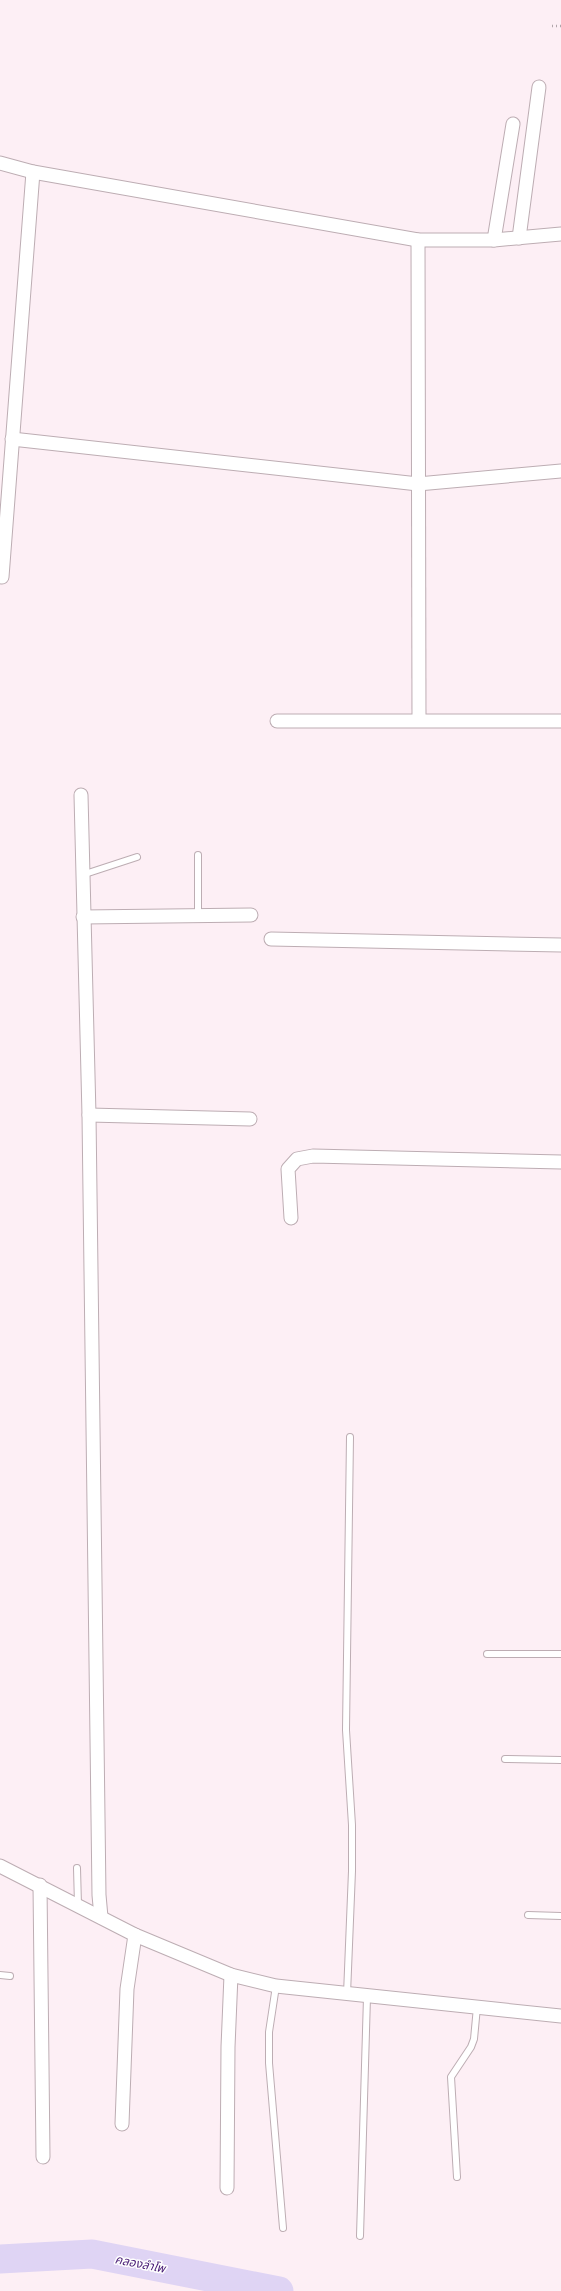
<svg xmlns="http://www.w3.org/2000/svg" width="561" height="2291" font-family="Helvetica,'Noto Sans Thai',sans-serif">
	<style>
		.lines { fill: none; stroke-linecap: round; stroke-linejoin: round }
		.river { stroke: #dfd4f4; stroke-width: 29 }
		.service-casing { stroke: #bdadb3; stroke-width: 8 }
		.minor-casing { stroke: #bdadb3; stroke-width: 15 }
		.path { stroke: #b1a6ab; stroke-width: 2.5; stroke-dasharray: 1 3; stroke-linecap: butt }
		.service { stroke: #fff; stroke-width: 6 }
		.minor { stroke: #fff; stroke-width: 13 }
		.labels { text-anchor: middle; stroke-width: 3; stroke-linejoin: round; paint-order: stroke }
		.water-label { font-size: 12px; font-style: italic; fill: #491d76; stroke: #fff }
	</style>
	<rect width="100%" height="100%" fill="#fdeff5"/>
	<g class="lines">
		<polyline class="river" points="0,2259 92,2254 279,2291"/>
		<g class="service-casing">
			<g id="service">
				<polyline points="198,855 198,916"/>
				<polyline points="82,875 137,857"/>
				<polyline points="487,1654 561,1654"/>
				<polyline points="505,1759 561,1760"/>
				<polyline points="77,1868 78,1905"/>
				<polyline points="528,1915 561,1916"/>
				<polyline points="0,1975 10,1976"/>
				<polyline points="276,1986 269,2032 269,2063 283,2228"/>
				<polyline points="347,1994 352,1871 352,1825 346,1730 350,1437"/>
				<polyline points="457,2177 451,2077 471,2047 474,2039 477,2007"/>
				<polyline points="360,2236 367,1997"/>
			</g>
		</g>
		<g class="minor-casing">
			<g id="minor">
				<polyline points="0,163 33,172 418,240 494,240 561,234"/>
				<polyline points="519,238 539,87"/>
				<polyline points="418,240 419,720"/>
				<polyline points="494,240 513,124"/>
				<polyline points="12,439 418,484 561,471"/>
				<polyline points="2,577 33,172"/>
				<polyline points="277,721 561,721"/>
				<polyline points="81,795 89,1115 99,1895 101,1917"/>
				<polyline points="83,917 251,915"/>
				<polyline points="271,939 561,945"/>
				<polyline points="89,1115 250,1119"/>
				<polyline points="291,1218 288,1169 297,1159 313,1156 561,1162"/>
				<polyline points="0,1866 135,1935 231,1975 276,1986 561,2016"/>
				<polyline points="40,1885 43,2157"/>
				<polyline points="122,2124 127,1989 135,1935"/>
				<polyline points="227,2188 228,2047 231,1975"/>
			</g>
		</g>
		<polyline class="path" points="552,26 561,26"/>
		<use href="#service" class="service"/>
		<use href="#minor" class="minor"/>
	</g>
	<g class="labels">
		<g class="water-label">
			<text transform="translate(140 2264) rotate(11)" y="4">คลองลำโพ</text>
		</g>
	</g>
</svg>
